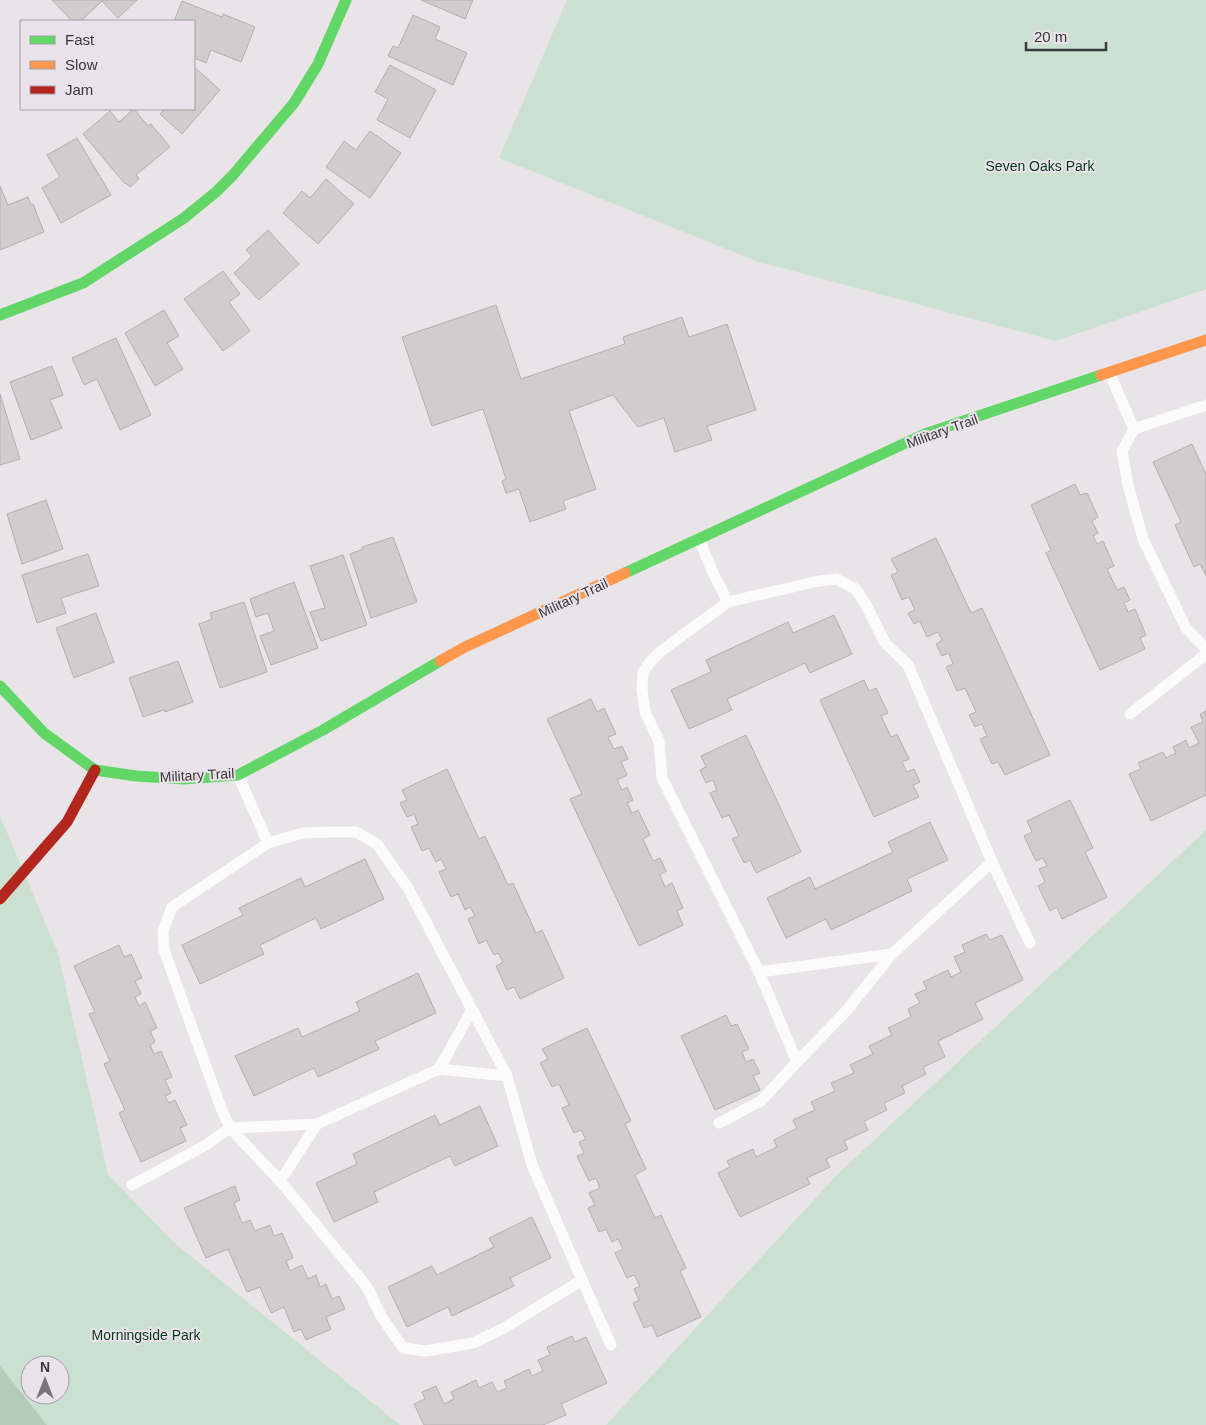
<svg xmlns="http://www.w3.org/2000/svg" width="1206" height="1425" font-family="Helvetica,sans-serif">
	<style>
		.green { fill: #cbe0d0; fill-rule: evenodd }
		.forest { fill: #b5cbba }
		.building { fill: #d0cdce; stroke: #b3b0b1 }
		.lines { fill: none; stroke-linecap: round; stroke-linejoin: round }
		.lane { stroke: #fcfbfc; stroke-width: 11 }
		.fast { stroke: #63d668; stroke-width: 11 }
		.slow { stroke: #ff974d; stroke-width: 11 }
		.jam { stroke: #b3261e; stroke-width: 11 }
		.labels { text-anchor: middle; stroke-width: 4; stroke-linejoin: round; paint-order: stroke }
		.park-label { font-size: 14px; fill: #043918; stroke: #eae2ea }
		.street-label { font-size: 14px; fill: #3b383b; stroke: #eae2ea }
	</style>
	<rect width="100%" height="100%" fill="#e8e4e8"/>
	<g class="green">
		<polygon points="567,0 1206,0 1206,289 1056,341 759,262 499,158"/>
		<path d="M0 816 58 953 108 1174 172 1241 400 1425H0ZM30 1365H60V1395H30Z"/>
		<polygon points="1206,830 1206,1425 606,1425 838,1174"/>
	</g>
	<polygon class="forest" points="0,1366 47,1425 0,1425"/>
	<g class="building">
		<polygon points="52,0 137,0 118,18 102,1 81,21 72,21"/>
		<polygon points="421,0 473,0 465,19"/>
		<polygon points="182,1 222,17 223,14 255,27 241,62 211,50 206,63 194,58 194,21 174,21"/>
		<polygon points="413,15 440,27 435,39 467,53 453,85 388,56 393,46 398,48"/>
		<polygon points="390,65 436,90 410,138 377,120 388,99 375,92"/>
		<polygon points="194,67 220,90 182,134 160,114 164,109 194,109"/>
		<polygon points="134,109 148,126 151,124 170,147 136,175 139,179 130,187 126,183 125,184 83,134 110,111 119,122"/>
		<polygon points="370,131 401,153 370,198 326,167 344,141 356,150"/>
		<polygon points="77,138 111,195 61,223 42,188 60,177 47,155"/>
		<polygon points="326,179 354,204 318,244 283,213 302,191 310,198"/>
		<polygon points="0,186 8,205 28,197 31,205 33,204 44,232 0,250"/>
		<polygon points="268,230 299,264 259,300 234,273 252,256 246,250"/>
		<polygon points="223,271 240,294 229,302 250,331 223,351 184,299"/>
		<polygon points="496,305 521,379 625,344 623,337 682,317 689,337 727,324 756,410 707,426 712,440 675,452 664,418 638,427 613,395 569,411 596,489 563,501 566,509 530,522 519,489 506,493 502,481 506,479 483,409 432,426 402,337"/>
		<polygon points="164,310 179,336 167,343 183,369 155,386 125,333"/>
		<polygon points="116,338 151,415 120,430 97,379 84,385 72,358"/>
		<polygon points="52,366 63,395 50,400 62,428 31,440 10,382"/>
		<polygon points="0,394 20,459 0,465"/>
		<polygon points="1192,444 1206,474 1206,576 1200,564 1194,567 1175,525 1181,522 1153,462"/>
		<polygon points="1075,484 1080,495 1087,493 1098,517 1092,521 1098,533 1093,536 1097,544 1103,541 1114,566 1107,569 1117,590 1124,587 1130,600 1124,603 1128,612 1135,609 1146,635 1140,638 1145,649 1100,670 1046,553 1051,550 1031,505"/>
		<polygon points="46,500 63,549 22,564 7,514"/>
		<polygon points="393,537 417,602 371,618 350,554 363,549 362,547"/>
		<polygon points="936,538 971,613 982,608 1050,755 1005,775 998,762 992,764 980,739 987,736 982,724 975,727 969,715 976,712 965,688 957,691 946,667 953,664 949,653 942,656 936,644 942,640 938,632 927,637 920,621 914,624 908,613 915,610 909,597 902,600 891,575 898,572 891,559"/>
		<polygon points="88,554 99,586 61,598 66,613 37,623 22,575"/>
		<polygon points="343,555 367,625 321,641 310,612 325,608 310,566"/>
		<polygon points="294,582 318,648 271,665 260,636 274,631 268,613 256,617 250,599"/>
		<polygon points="244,602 267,672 220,688 199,624 212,619 210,613"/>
		<polygon points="96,613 114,662 74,678 56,628"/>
		<polygon points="834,615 852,654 810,673 805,663 727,699 732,710 689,729 671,690 711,672 706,660 788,622 793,633"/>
		<polygon points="178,661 193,702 165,712 164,710 143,717 129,678"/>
		<polygon points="864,680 869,691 876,688 888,713 881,716 891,737 897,734 909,759 902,762 907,772 914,769 920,782 913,785 919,797 874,817 820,700"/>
		<polygon points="591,699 597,712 604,708 616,734 608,737 614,749 622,746 628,759 621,762 627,775 617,780 622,790 627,787 633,800 627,803 632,813 638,810 650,835 643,839 653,861 660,858 666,871 660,875 665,887 672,883 683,908 677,911 683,925 639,946 570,799 582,794 547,719"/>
		<polygon points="1206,711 1206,795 1151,821 1129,774 1141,769 1138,763 1163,752 1166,758 1176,753 1173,747 1186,740 1189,748 1199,743 1191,727 1203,722 1200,714"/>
		<polygon points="746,735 801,852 756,873 750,860 744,863 732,839 739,836 729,815 722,818 710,793 717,790 713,780 706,783 700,770 706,767 701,756"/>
		<polygon points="447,769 479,839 485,836 508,885 513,883 536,933 542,930 564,978 520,999 514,987 507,990 496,966 503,962 498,953 494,955 486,940 479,944 468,919 475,916 470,907 465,910 458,894 451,897 439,872 446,869 441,859 436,862 429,848 422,851 411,827 418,824 414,814 407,817 400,803 407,800 402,790"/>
		<polygon points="1070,800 1093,848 1085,852 1107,897 1062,919 1057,907 1050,911 1038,886 1045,882 1039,869 1047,866 1043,858 1036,861 1024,836 1032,832 1027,821"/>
		<polygon points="930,822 948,860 907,879 912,891 831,930 826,919 786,938 767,898 810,877 815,889 893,852 888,842"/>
		<polygon points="365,859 384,899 321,929 316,918 260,945 264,954 200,984 182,945 243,915 239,908 301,878 305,887"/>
		<polygon points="986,934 990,940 1002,935 1023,980 975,1003 983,1019 938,1041 945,1057 923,1067 926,1074 902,1086 905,1093 884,1103 887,1110 864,1121 868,1130 844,1141 848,1149 826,1159 830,1167 807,1178 810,1184 740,1217 718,1173 730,1167 727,1161 753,1149 756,1157 777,1147 774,1140 797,1128 793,1120 815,1110 811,1102 835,1091 831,1083 854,1073 850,1065 873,1054 869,1046 892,1035 888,1028 911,1017 908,1009 920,1003 915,994 927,989 923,982 948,970 951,977 961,972 954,957 965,952 962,945"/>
		<polygon points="119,945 124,957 131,954 142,978 135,981 141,994 135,997 139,1006 145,1002 157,1028 150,1031 155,1042 150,1045 154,1054 161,1051 172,1077 165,1080 171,1093 165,1096 169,1103 175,1100 187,1125 180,1128 186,1141 141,1162 119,1113 125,1110 104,1064 110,1061 89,1014 95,1012 74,966"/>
		<polygon points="418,973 436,1013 375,1041 379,1049 318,1077 314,1068 254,1096 235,1056 298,1028 302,1037 360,1011 356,1002"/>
		<polygon points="726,1015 731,1026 737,1024 749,1049 742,1052 746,1062 753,1059 760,1073 753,1076 760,1090 715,1110 681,1036"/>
		<polygon points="587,1028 631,1121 625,1124 646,1169 635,1175 655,1218 661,1215 686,1268 680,1271 701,1317 657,1337 652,1325 644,1328 633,1303 639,1300 634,1289 640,1286 634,1275 627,1278 615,1253 623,1249 618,1239 612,1242 606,1229 599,1232 588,1208 595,1205 589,1193 600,1188 596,1178 589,1181 577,1156 584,1153 579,1142 586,1139 581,1130 574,1133 562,1108 569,1105 559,1084 552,1087 540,1063 548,1059 542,1049"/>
		<polygon points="480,1106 498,1146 455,1166 450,1156 374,1192 378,1202 334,1222 316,1183 357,1164 353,1154 435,1115 440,1125"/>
		<polygon points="235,1186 240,1200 234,1203 242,1223 250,1220 255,1231 270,1225 274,1236 282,1233 293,1258 286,1261 290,1271 302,1265 308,1279 316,1275 320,1287 326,1284 332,1299 339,1296 345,1309 326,1317 331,1329 306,1340 301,1329 294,1332 284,1307 271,1313 260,1287 247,1292 228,1249 206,1258 184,1208"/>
		<polygon points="532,1217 551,1258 510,1278 514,1286 452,1316 448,1307 407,1327 388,1287 432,1266 437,1275 494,1247 489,1238"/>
		<polygon points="572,1336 575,1342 586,1337 607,1383 561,1404 566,1415 543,1425 424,1425 414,1404 425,1399 422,1392 436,1386 444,1404 454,1399 451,1392 476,1380 479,1388 492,1382 497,1392 507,1388 504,1381 529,1369 532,1376 543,1371 538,1360 550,1355 547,1347"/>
	</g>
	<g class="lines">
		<g class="lane">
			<polyline points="1109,372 1134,429"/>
			<polyline points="1206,405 1134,429 1122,451 1128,485 1143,539 1186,628 1206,649"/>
			<polyline points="699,539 713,573 728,602"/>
			<polyline points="1130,714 1206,654"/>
			<polyline points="238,775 268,843"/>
			<polygon points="328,832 356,832 377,844 408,888 507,1076 532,1165 582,1280 504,1328 473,1343 426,1351 403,1348 381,1316 367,1287 280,1181 230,1128 221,1108 164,950 163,931 172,907 268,843 303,833"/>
			<polyline points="759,972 892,954"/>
			<polyline points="797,1062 759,972 662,778 659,741 645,712 642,689 643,672 650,662 661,651 728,602 819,581 836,579 856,589 866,605 885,643 908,665 992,862 1030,943"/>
			<polyline points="439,1069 472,1010"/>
			<polyline points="719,1123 761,1101 797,1062 847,1010 892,954 992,862"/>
			<polyline points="280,1181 317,1124"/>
			<polyline points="132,1185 206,1145 230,1128 317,1124 439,1069 507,1076"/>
			<polyline points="582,1280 611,1345"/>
		</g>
		<g class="fast">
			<polyline points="0,315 83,283 184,218 216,192 233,175 294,103 318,64 346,0"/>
			<polyline points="625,573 925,434 1101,375"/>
			<polyline points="0,686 44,733 95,770 136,776 183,779 238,775 323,730 440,661"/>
		</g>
		<g class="slow">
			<polyline points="1101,375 1206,340"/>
			<polyline points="440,661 465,647 625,573"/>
		</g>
		<polyline class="jam" points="0,899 67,822 95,770"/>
	</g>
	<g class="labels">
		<g class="park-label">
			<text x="1040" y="171">Seven Oaks Park</text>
			<text x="146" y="1340">Morningside Park</text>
		</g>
		<g class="street-label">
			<text transform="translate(942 431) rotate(-20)" y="5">Military Trail</text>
			<text transform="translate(573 598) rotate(-25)" y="5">Military Trail</text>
			<text transform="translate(197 775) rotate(-3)" y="5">Military Trail</text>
		</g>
	</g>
	<rect x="20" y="20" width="175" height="90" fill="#eae2ea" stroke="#a49ea4"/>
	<rect x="30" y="36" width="25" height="8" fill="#63d668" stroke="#a49ea4"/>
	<text x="65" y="45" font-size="15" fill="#3b383b">Fast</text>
	<rect x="30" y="61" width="25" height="8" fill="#ff974d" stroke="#a49ea4"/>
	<text x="65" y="70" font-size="15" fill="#3b383b">Slow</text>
	<rect x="30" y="86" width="25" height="8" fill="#b3261e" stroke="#a49ea4"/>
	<text x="65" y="95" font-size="15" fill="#3b383b">Jam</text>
	<g transform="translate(45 1380)"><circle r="24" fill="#eae2ea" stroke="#a49ea4"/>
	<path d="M0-4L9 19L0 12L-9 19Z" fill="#787478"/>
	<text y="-8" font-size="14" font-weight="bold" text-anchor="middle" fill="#3b383b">N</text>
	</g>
	<path d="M1026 42v8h80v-8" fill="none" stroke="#3b383b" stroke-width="2.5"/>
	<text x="1034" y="42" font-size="15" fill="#3b383b" stroke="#eae2ea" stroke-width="4" paint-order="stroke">20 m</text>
</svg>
